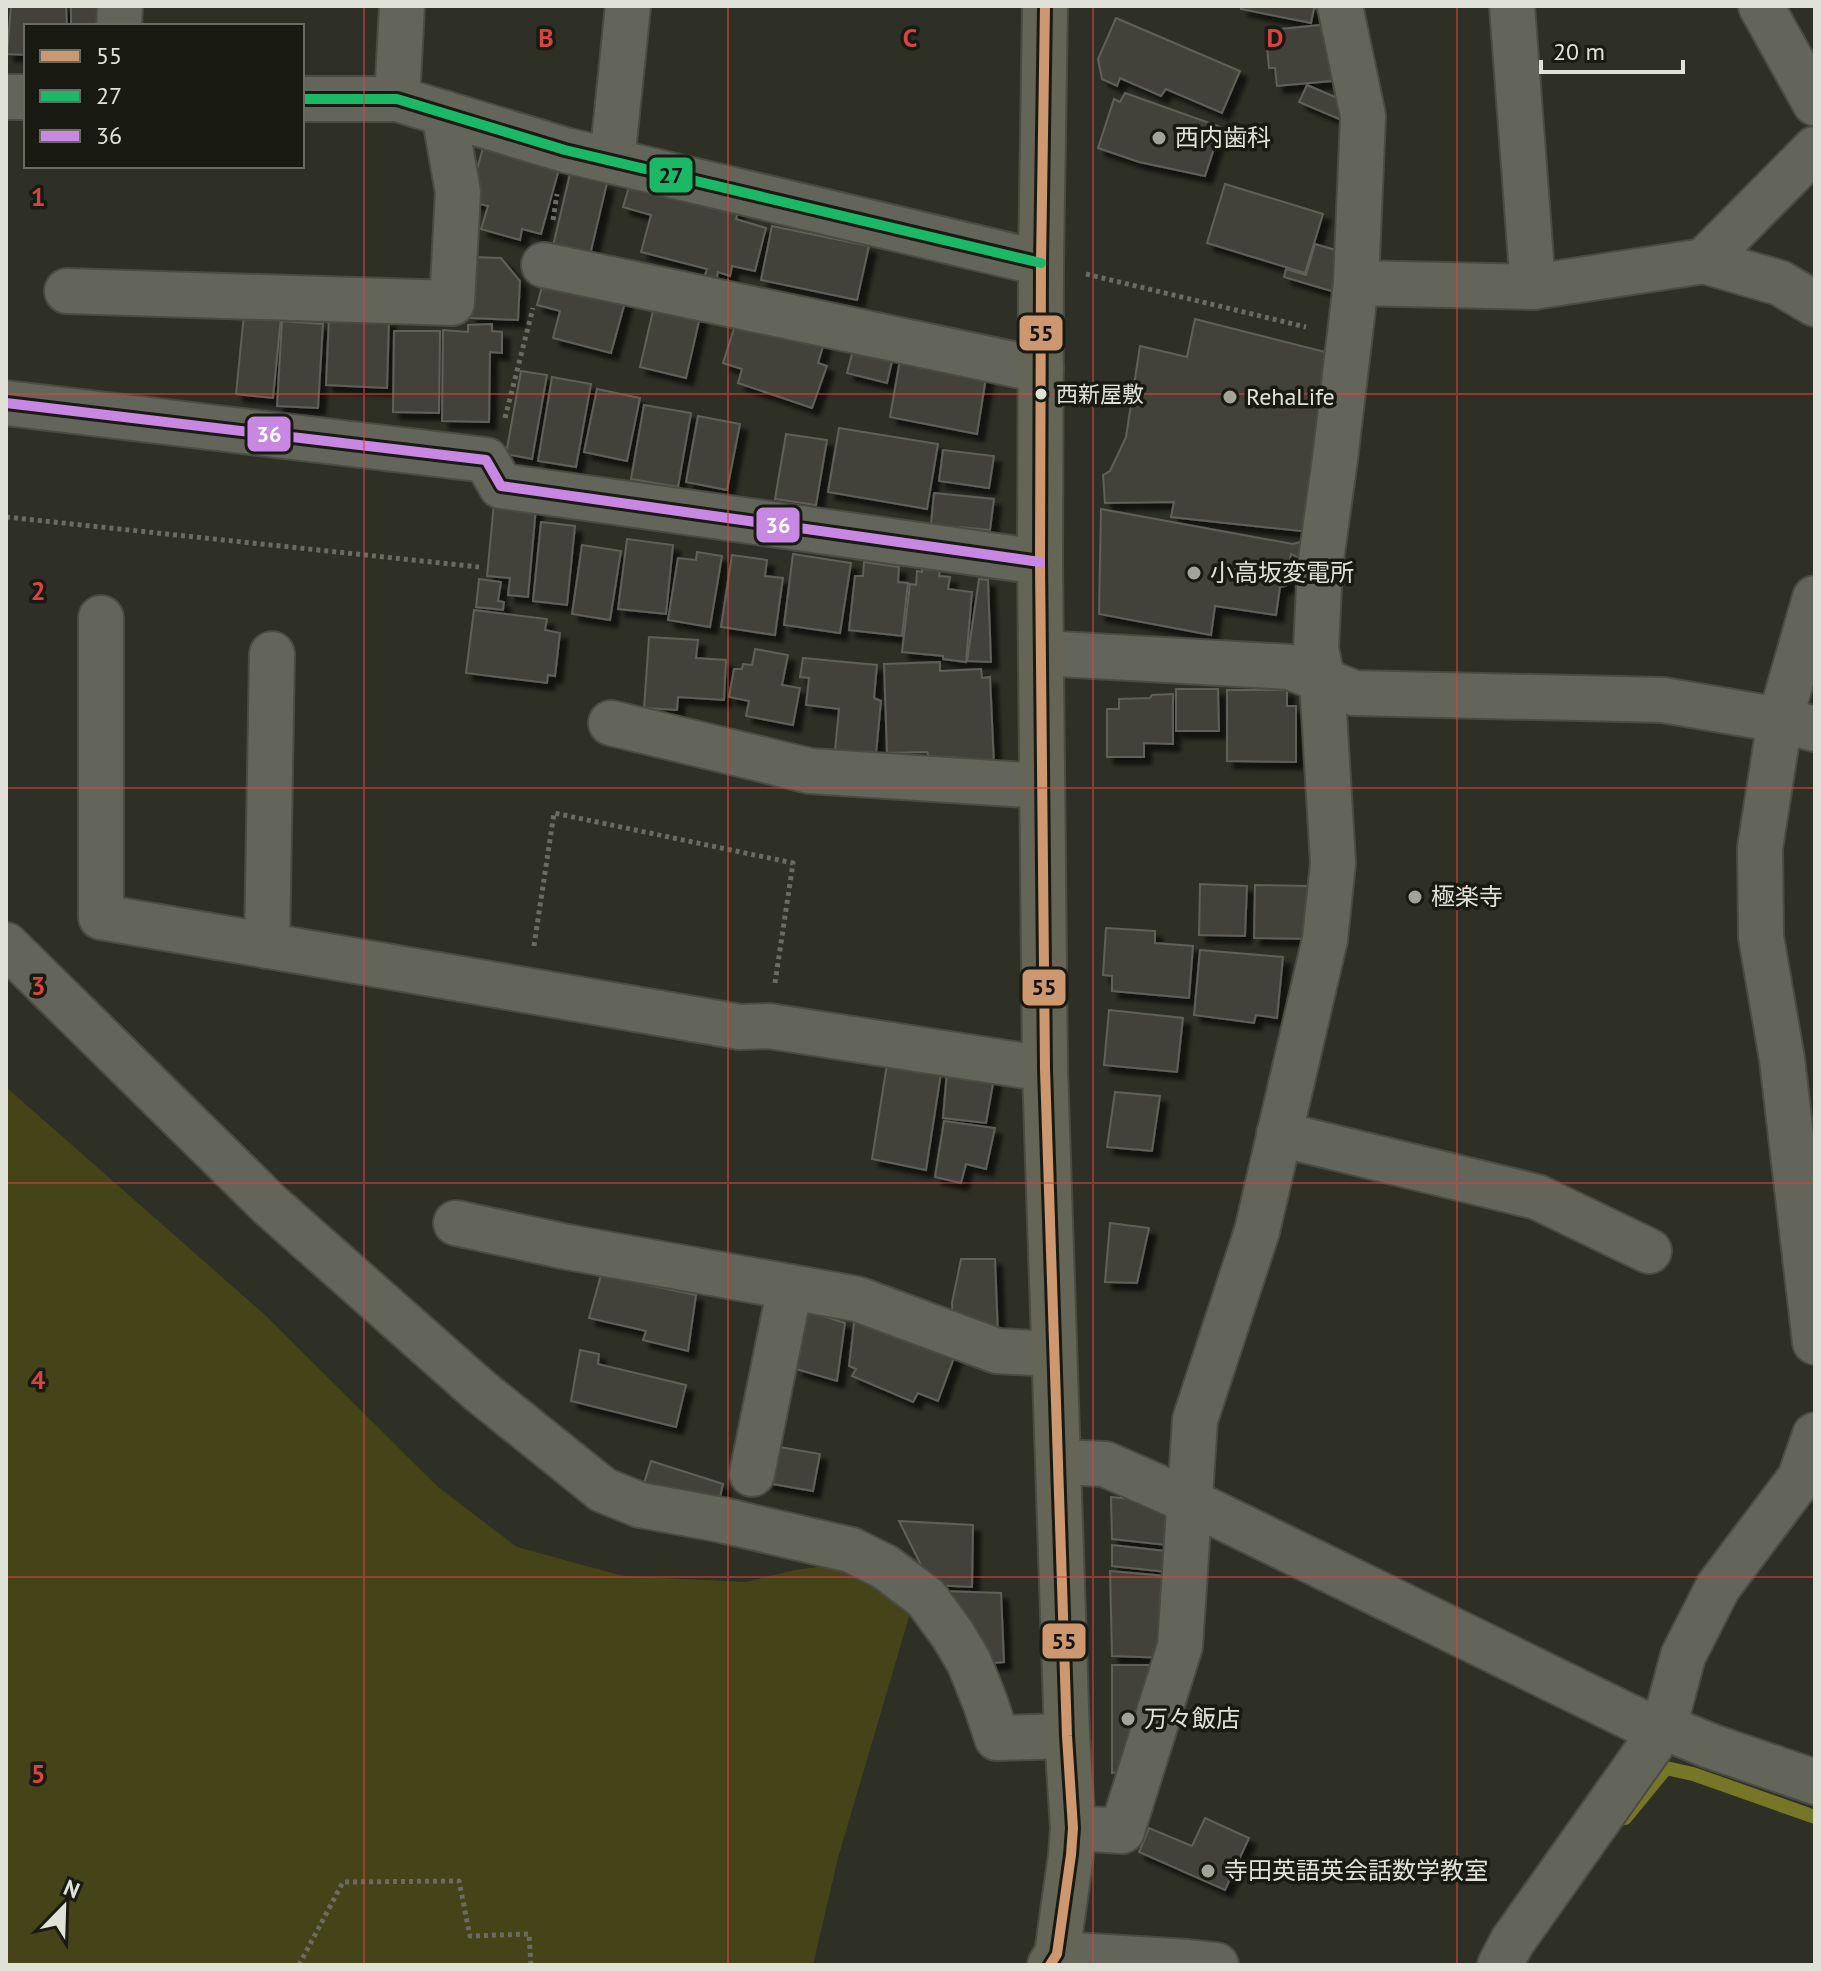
<svg xmlns="http://www.w3.org/2000/svg" width="1821" height="1971" font-family="'PT Sans','Noto Sans JP',sans-serif">
	<style>
		.green { fill: #444418 }
		.lines { fill: none; stroke-linecap: round; stroke-linejoin: round }
		.stream { stroke: #767627; stroke-width: 14 }
		.building { fill: #43433b; stroke: #5f6058; stroke-width: 2; filter: url(#shadow) }
		.minor-casing { stroke: #4a4b42; stroke-width: 48 }
		.major-casing { stroke: #4a4b42; stroke-width: 48 }
		.path { stroke: #6a6b61; stroke-width: 5; stroke-dasharray: 4 4; stroke-linecap: butt }
		.minor { stroke: #64655a; stroke-width: 44 }
		.major { stroke: #646557; stroke-width: 44 }
		.bus-1-casing { stroke: #191a12; stroke-width: 16 }
		.bus-2-casing { stroke: #191a12; stroke-width: 16 }
		.bus-3-casing { stroke: #191a12; stroke-width: 16 }
		.bus-1 { stroke: #cd976f; stroke-width: 10 }
		.bus-2 { stroke: #1ab867; stroke-width: 10 }
		.bus-3 { stroke: #c787e3; stroke-width: 10 }
		.grid { fill: none; stroke: #d84442; stroke-width: 2; stroke-opacity: 0.55 }
		.poi-dot { fill: #a2a399; stroke: #191a12; stroke-width: 3 }
		.bus-dot { fill: #e1e2d7; stroke: #191a12; stroke-width: 3 }
		.labels { text-anchor: middle; stroke-width: 7; stroke-linejoin: round; paint-order: stroke }
		.bus-label { font-size: 22px; fill: #e1e2d7; stroke: #191a12; text-anchor: start }
		.poi-label { font-size: 24px; fill: #e1e2d7; stroke: #191a12; text-anchor: start }
		.grid-label { font-size: 26px; text-anchor: middle; font-weight: bold; fill: #d84442; stroke: #191a12; stroke-width: 7; stroke-linejoin: round; paint-order: stroke }
		.line-badge { stroke: #191a12; stroke-width: 3 }
		.badge-label { font-size: 22px; text-anchor: middle; font-weight: bold; fill: #fff }
		.pale-badge-label { font-size: 22px; text-anchor: middle; font-weight: bold; fill: #111 }
	</style>
	<defs>
		<filter id="shadow"><feDropShadow dx="7" dy="7" stdDeviation="2" flood-color="#0009"/></filter>
	</defs>
	<rect width="100%" height="100%" fill="#2e2f25"/>
	<polygon class="green" points="6,1087 264,1314 438,1487 517,1547 623,1576 746,1582 795,1570 854,1562 914,1600 838,1858 813,1965 6,1965"/>
	<g class="lines">
		<polyline class="stream" points="1625,1818 1666,1768 1693,1774 1815,1817"/>
	</g>
	<g class="building">
		<polygon points="11,6 66,6 67,26 26,26 26,55 7,54"/>
		<rect x="71" y="6" width="33" height="20"/>
		<polygon points="1241,6 1324,6 1323,10 1314,8 1311,23 1241,9"/>
		<polygon points="1116,18 1240,71 1222,113 1166,89 1161,96 1120,78 1117,86 1102,79 1098,59"/>
		<polygon points="1329,24 1332,81 1277,86 1275,68 1269,68 1267,47 1273,47 1271,30"/>
		<polygon points="1307,85 1347,102 1339,119 1299,102"/>
		<polygon points="1125,93 1221,127 1205,176 1139,162 1098,148 1114,99 1120,102"/>
		<polygon points="483,148 559,169 541,234 522,229 520,240 481,229 488,206 468,201"/>
		<polygon points="570,174 607,183 590,255 553,246"/>
		<polygon points="631,180 739,208 736,219 766,228 755,271 732,266 730,276 718,272 716,282 704,278 707,269 641,252 651,215 623,207"/>
		<polygon points="1225,184 1323,214 1305,273 1207,243"/>
		<polygon points="772,226 869,246 857,300 761,280"/>
		<polygon points="1315,244 1349,254 1338,293 1284,277 1286,269 1306,275"/>
		<polygon points="473,257 501,258 520,281 518,320 470,318"/>
		<polygon points="546,273 627,295 611,353 553,338 560,311 537,305"/>
		<polygon points="656,298 702,308 686,378 640,367"/>
		<polygon points="244,314 281,317 273,398 236,394"/>
		<polygon points="329,317 389,320 387,388 326,385"/>
		<polygon points="737,319 824,343 818,363 827,366 812,408 738,383 742,369 723,363"/>
		<polygon points="1195,319 1333,354 1310,532 1171,517 1174,502 1105,503 1103,475 1110,471 1126,437 1140,346 1187,357"/>
		<polygon points="282,321 323,324 318,408 277,406"/>
		<polygon points="492,324 492,331 502,332 502,353 490,352 489,422 442,421 443,330 468,332 468,325"/>
		<polygon points="394,331 440,331 439,413 393,412"/>
		<polygon points="856,339 895,348 887,383 847,373"/>
		<polygon points="901,354 987,371 977,434 890,417"/>
		<polygon points="521,371 547,375 532,459 506,454"/>
		<polygon points="552,377 591,384 576,467 538,461"/>
		<polygon points="597,389 640,398 627,461 584,452"/>
		<polygon points="644,405 691,413 678,487 631,479"/>
		<polygon points="698,416 740,424 727,490 686,482"/>
		<polygon points="839,428 938,444 927,509 828,492"/>
		<polygon points="786,434 827,440 816,505 775,499"/>
		<polygon points="943,450 994,456 989,488 939,481"/>
		<polygon points="934,493 994,499 990,530 960,527 959,538 930,535"/>
		<polygon points="494,503 536,507 528,597 508,595 510,578 487,576"/>
		<polygon points="1101,509 1293,544 1300,542 1305,546 1300,559 1291,554 1286,586 1280,587 1276,615 1215,606 1211,635 1099,614"/>
		<polygon points="541,522 575,526 567,605 533,601"/>
		<polygon points="627,539 673,545 666,614 618,609"/>
		<polygon points="582,545 621,551 610,620 572,614"/>
		<polygon points="697,552 722,556 710,627 668,620 678,558 696,560"/>
		<polygon points="793,554 851,563 840,633 784,625"/>
		<polygon points="732,555 767,560 765,576 783,578 775,635 721,627"/>
		<polygon points="864,562 899,567 898,582 908,583 902,636 849,630 855,576 863,576"/>
		<polygon points="922,569 940,570 939,576 950,577 948,589 972,592 966,662 943,659 943,656 902,652 910,584 916,585 917,571 922,572"/>
		<polygon points="479,579 501,582 498,601 504,602 503,610 476,607"/>
		<polygon points="979,579 988,580 991,662 967,661"/>
		<polygon points="474,610 547,619 545,630 560,633 555,676 548,675 547,683 466,673"/>
		<polygon points="649,637 698,640 696,658 726,660 724,700 678,697 677,710 644,708"/>
		<polygon points="755,649 788,655 782,685 800,688 793,725 746,716 749,701 729,697 734,669 742,669 743,664 752,665"/>
		<polygon points="803,658 877,665 874,698 881,701 875,765 834,761 839,709 806,705 809,678 800,677"/>
		<polygon points="940,662 940,671 981,669 982,678 990,677 994,765 955,767 955,757 930,759 927,752 887,753 884,664"/>
		<polygon points="1176,689 1218,689 1219,731 1176,731"/>
		<polygon points="1227,690 1287,690 1287,706 1296,706 1296,762 1227,761"/>
		<polygon points="1173,694 1173,744 1144,743 1144,757 1107,757 1107,709 1119,709 1119,699 1150,698 1152,695"/>
		<polygon points="1200,884 1247,886 1245,936 1199,935"/>
		<polygon points="1255,885 1310,886 1309,939 1254,938"/>
		<polygon points="1106,928 1155,931 1155,943 1193,946 1189,998 1112,991 1112,976 1103,975"/>
		<polygon points="1200,950 1283,957 1277,1018 1256,1015 1254,1023 1194,1015"/>
		<polygon points="1109,1010 1183,1018 1177,1072 1104,1065"/>
		<polygon points="887,1064 941,1073 926,1170 872,1159"/>
		<polygon points="947,1071 994,1078 986,1123 943,1118"/>
		<polygon points="1115,1092 1160,1096 1152,1151 1107,1147"/>
		<polygon points="944,1121 995,1128 986,1169 966,1164 961,1183 935,1177"/>
		<polygon points="1110,1223 1149,1228 1137,1283 1105,1282"/>
		<polygon points="961,1259 995,1259 998,1334 953,1327 952,1303"/>
		<polygon points="601,1275 696,1295 688,1351 643,1340 646,1331 589,1318"/>
		<polygon points="808,1311 845,1323 837,1381 796,1369"/>
		<polygon points="855,1315 956,1352 938,1401 918,1393 913,1402 852,1376 856,1369 849,1366"/>
		<polygon points="580,1350 599,1354 598,1364 686,1385 676,1427 571,1401"/>
		<polygon points="774,1446 820,1454 813,1491 766,1483"/>
		<polygon points="651,1461 723,1484 716,1515 640,1496"/>
		<polygon points="1111,1497 1176,1503 1175,1546 1112,1539"/>
		<polygon points="899,1521 973,1525 972,1587 931,1585"/>
		<polygon points="1112,1545 1174,1552 1175,1573 1112,1566"/>
		<polygon points="1110,1571 1166,1576 1168,1658 1112,1656"/>
		<polygon points="943,1591 1001,1593 1004,1662 983,1664"/>
		<polygon points="1112,1665 1166,1665 1121,1772 1112,1773"/>
		<polygon points="1205,1818 1249,1838 1225,1890 1139,1852 1149,1828 1192,1846"/>
	</g>
	<g class="lines">
		<g class="minor-casing">
			<g id="minor">
				<polyline points="1512,6 1533,287"/>
				<polyline points="1761,6 1815,103"/>
				<polyline points="119,26 120,6"/>
				<polyline points="6,97 26,97"/>
				<polyline points="302,99 397,99 565,150 1041,263"/>
				<polyline points="397,99 402,6"/>
				<polyline points="612,161 628,6"/>
				<polyline points="1704,261 1780,283 1815,304"/>
				<polyline points="544,265 1041,370"/>
				<polyline points="1356,283 1533,287 1704,261 1815,149"/>
				<polyline points="67,291 452,303 458,192 444,113"/>
				<polyline points="6,403 486,460 501,486 1040,562"/>
				<polyline points="1815,598 1780,720 1760,848 1761,937 1782,1059 1815,1342"/>
				<polyline points="101,618 101,917 740,1027 769,1026 1045,1069"/>
				<polyline points="1041,653 1290,667 1354,693 1663,700 1780,720 1815,729"/>
				<polyline points="611,723 810,771 1042,786"/>
				<polyline points="6,945 270,1205 480,1391 603,1490 640,1505 722,1520 851,1550 885,1567 926,1598 953,1635 969,1662 985,1702 997,1738 1067,1736"/>
				<polyline points="267,946 272,654"/>
				<polyline points="1279,1134 1537,1197 1649,1251"/>
				<polyline points="456,1223 567,1247 857,1299 997,1351 1054,1354"/>
				<polyline points="1058,1462 1105,1464 1189,1501 1638,1721 1664,1727 1710,1746 1815,1782"/>
				<polyline points="752,1474 790,1287"/>
				<polyline points="1073,1828 1122,1831 1180,1646 1195,1420 1257,1231 1325,939 1333,863 1322,679 1316,648 1320,567 1335,459 1356,283 1363,116 1340,6"/>
				<polyline points="1057,1954 1188,1962 1216,1965"/>
				<polyline points="1500,1965 1512,1942 1664,1727 1683,1656 1718,1587 1800,1478 1815,1435"/>
			</g>
		</g>
		<g class="major-casing">
			<polyline id="major" points="1045,6 1041,263 1040,562 1045,1069 1067,1736 1073,1828 1071,1855 1057,1954 1050,1965"/>
		</g>
		<g class="path">
			<polyline points="553,220 557,194"/>
			<polyline points="1086,274 1306,327"/>
			<polyline points="505,418 533,308"/>
			<polyline points="6,517 479,567"/>
			<polyline points="534,946 554,813 793,863 775,983"/>
			<polyline points="299,1965 343,1882 459,1881 470,1936 529,1934 531,1965"/>
		</g>
		<use href="#minor" class="minor"/>
		<use href="#major" class="major"/>
		<g class="bus-1-casing">
			<polyline id="bus-1" points="1045,6 1041,263 1040,562 1045,1069 1067,1736 1073,1828 1071,1855 1057,1954 1050,1965"/>
		</g>
		<g class="bus-2-casing">
			<polyline id="bus-2" points="302,99 397,99 565,150 1041,263"/>
		</g>
		<g class="bus-3-casing">
			<polyline id="bus-3" points="6,403 486,460 501,486 1040,562"/>
		</g>
		<use href="#bus-1" class="bus-1"/>
		<use href="#bus-2" class="bus-2"/>
		<use href="#bus-3" class="bus-3"/>
	</g>
	<path class="grid" d="M364 6V1965M728 6V1965M1093 6V1965M1457 6V1965M6 394H1815M6 788H1815M6 1183H1815M6 1577H1815"/>
	<g class="poi-dot">
		<circle cx="1159" cy="138" r="8"/>
		<circle cx="1230" cy="397" r="8"/>
		<circle cx="1194" cy="573" r="8"/>
		<circle cx="1415" cy="897" r="8"/>
		<circle cx="1128" cy="1719" r="8"/>
		<circle cx="1208" cy="1871" r="8"/>
	</g>
	<circle class="bus-dot" cx="1041" cy="394" r="7"/>
	<g class="labels">
		<g class="bus-label">
			<text x="1056" y="402">西新屋敷</text>
		</g>
		<g class="poi-label">
			<text x="1175" y="146">西内歯科</text>
			<text x="1246" y="405">RehaLife</text>
			<text x="1210" y="581">小高坂変電所</text>
			<text x="1431" y="905">極楽寺</text>
			<text x="1144" y="1727">万々飯店</text>
			<text x="1224" y="1879">寺田英語英会話数学教室</text>
		</g>
	</g>
	<g class="grid-label">
		<text x="546" y="47">B</text>
		<text x="910" y="47">C</text>
		<text x="1275" y="47">D</text>
		<text x="38" y="206">1</text>
		<text x="38" y="600">2</text>
		<text x="38" y="995">3</text>
		<text x="38" y="1389">4</text>
		<text x="38" y="1783">5</text>
	</g>
	<g class="line-badge">
		<rect x="648" y="156" width="46" height="38" rx="8" fill="#1ab867"/>
		<rect x="1018" y="314" width="46" height="38" rx="8" fill="#cd976f"/>
		<rect x="246" y="415" width="46" height="38" rx="8" fill="#c787e3"/>
		<rect x="755" y="506" width="46" height="38" rx="8" fill="#c787e3"/>
		<rect x="1021" y="968" width="46" height="39" rx="8" fill="#cd976f"/>
		<rect x="1041" y="1622" width="46" height="38" rx="8" fill="#cd976f"/>
	</g>
	<g class="badge-label">
		<text x="269" y="442">36</text>
		<text x="778" y="533">36</text>
	</g>
	<g class="pale-badge-label">
		<text x="671" y="183">27</text>
		<text x="1041" y="341">55</text>
		<text x="1044" y="995">55</text>
		<text x="1064" y="1649">55</text>
	</g>
	<rect width="1821" height="1971" fill="none" stroke="#e1e2d7" stroke-width="16"/>
	<rect x="24" y="24" width="280" height="144" fill="#191a12" stroke="#696a61" stroke-width="2"/>
	<rect x="40" y="50" width="40" height="12" fill="#cd976f" stroke="#696a61" stroke-width="2"/>
	<text x="96" y="64" font-size="24" fill="#e1e2d7">55</text>
	<rect x="40" y="90" width="40" height="12" fill="#1ab867" stroke="#696a61" stroke-width="2"/>
	<text x="96" y="104" font-size="24" fill="#e1e2d7">27</text>
	<rect x="40" y="130" width="40" height="12" fill="#c787e3" stroke="#696a61" stroke-width="2"/>
	<text x="96" y="144" font-size="24" fill="#e1e2d7">36</text>
	<g transform="translate(64 1907) rotate(23)" stroke="#191a12" stroke-width="6" paint-order="stroke">
	<path d="M0-6L14 30L0 20L-14 30Z" fill="#e1e2d7"/>
	<text y="-12" font-size="22" font-weight="bold" text-anchor="middle" fill="#e1e2d7">N</text>
	</g>
	<path d="M1541 60v12h142v-12" fill="none" stroke="#e1e2d7" stroke-width="4"/>
	<text x="1553" y="60" font-size="24" fill="#e1e2d7" stroke="#191a12" stroke-width="6" paint-order="stroke">20 m</text>
</svg>
